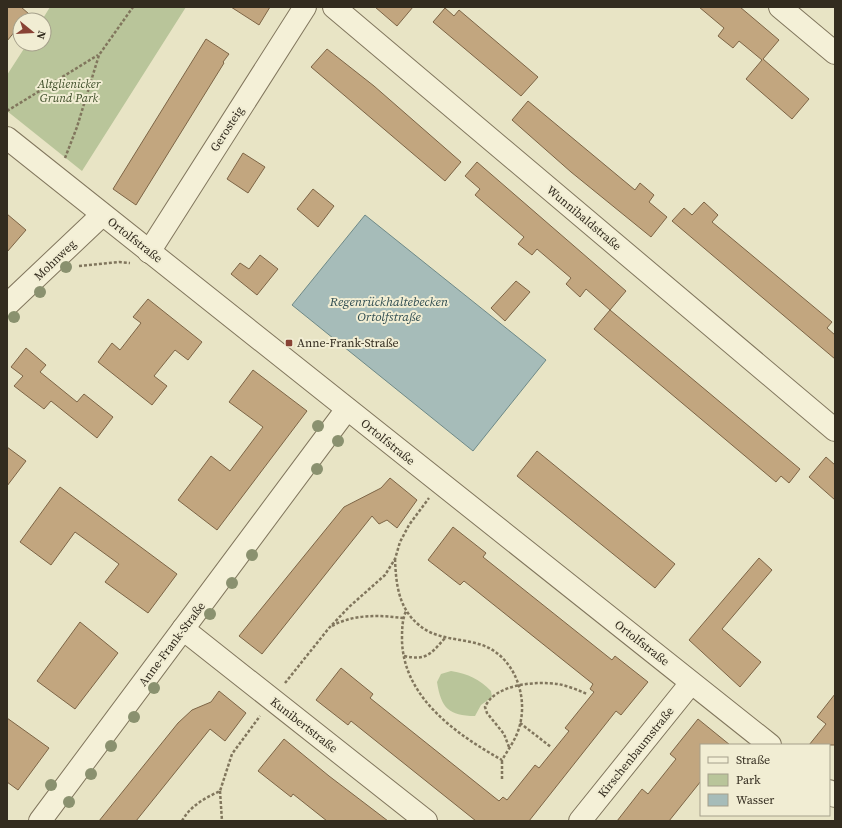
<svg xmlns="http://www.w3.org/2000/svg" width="842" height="828" font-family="'Source Serif 4',serif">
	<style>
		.green { fill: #b9c59a }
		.water { fill: #a6bcb9; stroke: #6e8987 }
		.building { fill: #c2a67f; stroke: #7d6546 }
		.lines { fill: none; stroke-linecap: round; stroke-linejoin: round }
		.minor-casing { stroke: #81765d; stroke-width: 24 }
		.path { stroke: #81765d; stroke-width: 2.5; stroke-dasharray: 3 2; stroke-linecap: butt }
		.minor { stroke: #f4f0d7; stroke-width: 22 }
		.tree { fill: #8a916f }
		.poi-dot { fill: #884234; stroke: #f1edd3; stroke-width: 1.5 }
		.labels { text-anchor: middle; stroke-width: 4; stroke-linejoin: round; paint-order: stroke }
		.park-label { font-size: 12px; font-style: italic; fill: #3d4d28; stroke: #f1edd3 }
		.street-label { font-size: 12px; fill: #332c1f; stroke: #f1edd3 }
		.poi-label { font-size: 12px; fill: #332c1f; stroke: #f1edd3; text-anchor: start }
		.water-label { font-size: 13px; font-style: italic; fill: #304d51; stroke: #f1edd3 }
	</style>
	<rect width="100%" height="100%" fill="#e8e4c5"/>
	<g class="green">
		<polygon points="50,7 186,7 82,171 7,111 7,75 27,44 44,44 44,20 42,20"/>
		<path d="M451 671C469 674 479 679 491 691L492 697 481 705 475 716C449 716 441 708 437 682L441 674Z"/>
	</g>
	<polygon class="water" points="365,215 546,360 473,451 292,305"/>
	<g class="building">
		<polygon points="7,7 21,7 29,14 24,20 20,20 20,25 7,41"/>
		<polygon points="231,7 270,7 259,25"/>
		<polygon points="375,7 413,7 397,26"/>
		<polygon points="699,7 740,7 779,40 763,59 809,99 792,119 746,79 762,60 739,41 733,48 718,36 724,28"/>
		<polygon points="445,8 454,16 459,10 538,77 521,96 433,22"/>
		<polygon points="206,39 229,54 223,62 224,63 136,205 113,189"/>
		<polygon points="327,49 374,86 461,162 445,181 311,67"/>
		<polygon points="528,101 635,190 640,183 654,195 649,202 667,217 651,237 571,172 512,120"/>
		<polygon points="243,153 265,167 248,193 227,179"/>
		<polygon points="477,162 626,291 610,310 586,289 580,297 566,284 571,278 537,249 532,255 518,244 524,237 475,195 480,189 465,176"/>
		<polygon points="313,189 334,206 318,227 297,209"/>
		<polygon points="704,202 718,215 712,222 832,322 827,328 835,335 835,359 672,221 684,208 692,215"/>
		<polygon points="7,214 26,230 7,252"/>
		<polygon points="260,255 278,269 257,295 231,274 240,263 249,269"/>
		<polygon points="516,281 530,292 505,321 491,308"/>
		<polygon points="148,299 202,342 188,360 175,350 154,376 167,386 152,405 98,362 112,343 120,350 141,323 133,317"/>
		<polygon points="610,310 800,469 789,483 781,476 776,482 594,329"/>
		<polygon points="26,348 46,365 40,372 77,402 84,394 113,417 97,438 51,401 44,409 14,386 23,376 11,367"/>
		<polygon points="253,370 307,411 217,530 178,500 211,456 230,471 263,427 229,402"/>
		<polygon points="7,447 26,461 7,486"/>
		<polygon points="537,451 675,564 655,588 517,476"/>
		<polygon points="826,457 835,465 835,500 809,477"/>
		<polygon points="390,478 417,500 397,528 387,520 379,524 372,516 262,654 239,636 344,507 381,488"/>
		<polygon points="60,487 177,574 148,613 105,582 119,564 75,532 51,565 20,542"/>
		<polygon points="453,527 486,553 483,557 612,660 615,656 648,682 621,715 616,711 529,821 476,821 351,721 348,725 316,700 341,668 373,694 370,698 499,801 503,797 507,800 535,765 539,768 569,731 565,728 594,692 590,689 593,684 464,581 460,585 428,560"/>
		<polygon points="759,558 772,570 722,629 761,662 740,687 689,640"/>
		<polygon points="80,622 118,653 75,709 37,681"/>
		<polygon points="219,691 246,713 225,741 210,729 136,821 99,821 178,723 192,710 211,702"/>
		<polygon points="835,694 835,745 809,745 826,724 817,717"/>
		<polygon points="7,718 49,748 18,790 7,782"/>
		<polygon points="698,719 730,745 701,745 701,781 669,821 617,821 642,789 648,794 676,759 670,754"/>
		<polygon points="284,739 329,776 388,821 327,821 293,794 291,797 258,771"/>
	</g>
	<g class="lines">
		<g class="minor-casing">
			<g id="minor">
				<polyline points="334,7 835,430"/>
				<polyline points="780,7 835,53"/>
				<polyline points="7,138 770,745"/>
				<polyline points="149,252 305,7"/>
				<polyline points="7,305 102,215"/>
				<polyline points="183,629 426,821"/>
				<polyline points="829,791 835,796"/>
				<polyline points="40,821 347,409"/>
				<polyline points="580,821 691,683"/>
			</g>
		</g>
		<g class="path">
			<polyline points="7,111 98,55"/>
			<polyline points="65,158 77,127 99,55 133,7"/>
			<polyline points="79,266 119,262 130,263"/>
			<path d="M395 559C396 583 398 608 419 625 436 640 461 638 482 645 514 656 529 696 519 728 516 739 508 750 502 760 456 734 404 698 402 641 402 630 402 620 406 611"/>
			<path d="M332 626C353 614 379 615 403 618"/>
			<path d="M404 656C426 661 431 654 445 638"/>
			<polyline points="285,683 329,628 349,607 385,575 395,559 400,542 409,525 429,498"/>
			<polyline points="520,723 551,747"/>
			<path d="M509 747 504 734 487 713 485 707C495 684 535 681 558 684 568 686 578 690 587 694"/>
			<polyline points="502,779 502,760"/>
			<polyline points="220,791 222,821"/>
			<path d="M182 821C190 806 205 798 220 791L232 754 260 716"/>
		</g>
		<use href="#minor" class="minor"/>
	</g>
	<g class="tree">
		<circle cx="66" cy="267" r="6"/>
		<circle cx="40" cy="292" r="6"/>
		<circle cx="14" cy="317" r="6"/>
		<circle cx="318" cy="426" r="6"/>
		<circle cx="338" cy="441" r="6"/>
		<circle cx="317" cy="469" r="6"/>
		<circle cx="252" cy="555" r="6"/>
		<circle cx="232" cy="583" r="6"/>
		<circle cx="210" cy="614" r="6"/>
		<circle cx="154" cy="688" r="6"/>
		<circle cx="134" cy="717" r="6"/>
		<circle cx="111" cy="746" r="6"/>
		<circle cx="91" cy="774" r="6"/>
		<circle cx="51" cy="785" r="6"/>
		<circle cx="69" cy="802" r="6"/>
	</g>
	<rect class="poi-dot" x="285" y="339" width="8" height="8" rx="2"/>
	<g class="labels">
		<g class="park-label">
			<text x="69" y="88">Altglienicker<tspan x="69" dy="14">Grund Park</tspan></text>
		</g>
		<g class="street-label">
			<text transform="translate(227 129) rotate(-57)" y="4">Gerosteig</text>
			<text transform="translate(584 218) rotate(40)" y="4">Wunnibaldstraße</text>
			<text transform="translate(135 240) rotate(38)" y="4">Ortolfstraße</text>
			<text transform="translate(55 260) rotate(-44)" y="4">Mohnweg</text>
			<text transform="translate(388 442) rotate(39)" y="4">Ortolfstraße</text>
			<text transform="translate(642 643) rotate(38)" y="4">Ortolfstraße</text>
			<text transform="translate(172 644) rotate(-53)" y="4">Anne-Frank-Straße</text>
			<text transform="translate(304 725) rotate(38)" y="4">Kunibertstraße</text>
			<text transform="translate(636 752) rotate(-51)" y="4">Kirschenbaumstraße</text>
		</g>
		<g class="poi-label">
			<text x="297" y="347">Anne-Frank-Straße</text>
		</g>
		<g class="water-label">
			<text x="389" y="306">Regenrückhaltebecken<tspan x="389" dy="15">Ortolfstraße</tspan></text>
		</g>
	</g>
	<rect width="842" height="828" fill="none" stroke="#332c1f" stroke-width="16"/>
	<rect x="700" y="744" width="130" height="72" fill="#f1edd3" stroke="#a5a08b"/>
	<rect x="708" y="757" width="20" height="6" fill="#f4f0d7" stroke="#a5a08b"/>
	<text x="736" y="764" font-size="12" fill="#332c1f">Straße</text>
	<rect x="708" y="774" width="20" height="12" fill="#b9c59a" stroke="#a5a08b"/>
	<text x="736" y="784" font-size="12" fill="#332c1f">Park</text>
	<rect x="708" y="794" width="20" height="12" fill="#a6bcb9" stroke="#a5a08b"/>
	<text x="736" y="804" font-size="12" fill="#332c1f">Wasser</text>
	<g transform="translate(32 32) rotate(108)"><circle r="19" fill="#f1edd3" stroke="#a5a08b"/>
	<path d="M0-3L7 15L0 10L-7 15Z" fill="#884234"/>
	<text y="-6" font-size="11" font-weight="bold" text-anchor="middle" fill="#332c1f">N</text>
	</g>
</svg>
